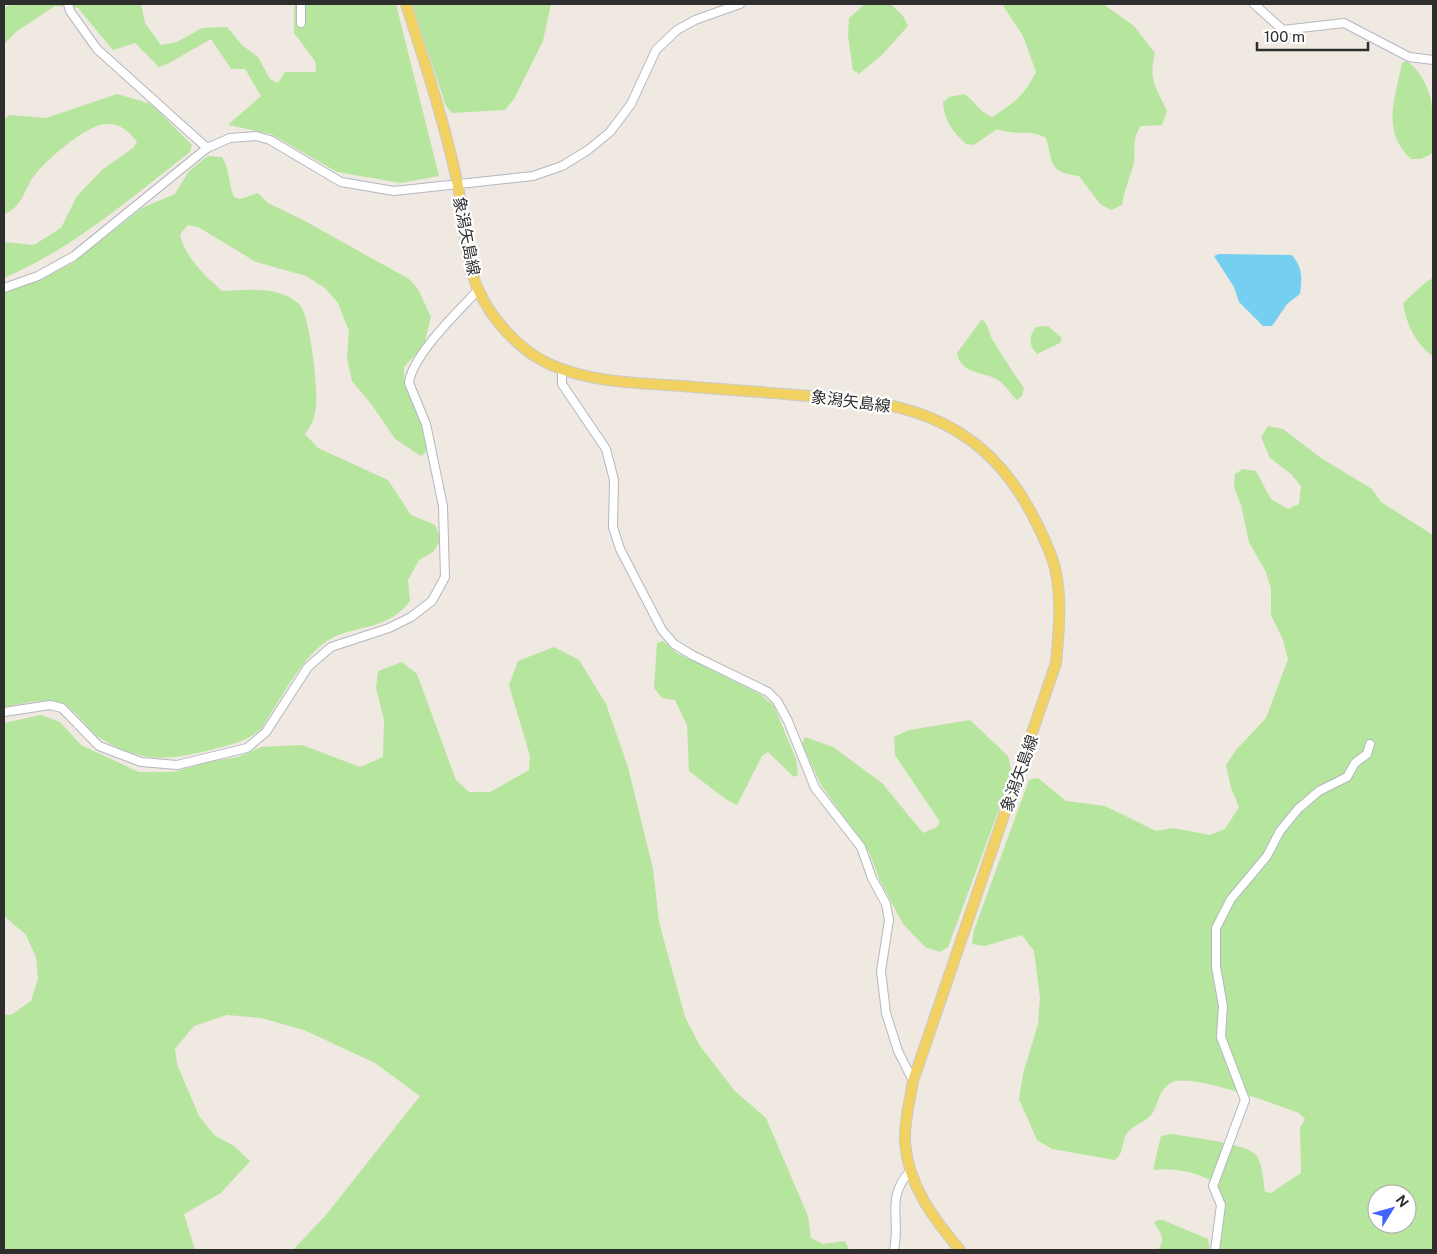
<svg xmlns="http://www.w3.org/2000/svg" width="1437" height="1254" font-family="'Public Sans','Noto Sans JP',sans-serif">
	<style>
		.green { fill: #b6e59e; fill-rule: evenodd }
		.water { fill: #75cff0 }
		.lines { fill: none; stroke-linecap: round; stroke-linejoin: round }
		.minor-casing { stroke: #b4b7c1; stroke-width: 10 }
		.major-casing { stroke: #c9c9c9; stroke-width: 12 }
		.minor { stroke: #fff; stroke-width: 8 }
		.major { stroke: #f2d163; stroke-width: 10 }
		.labels { text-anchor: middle; stroke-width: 4.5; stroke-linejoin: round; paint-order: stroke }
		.street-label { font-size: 16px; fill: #2e2e2e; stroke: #fff }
	</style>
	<rect width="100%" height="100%" fill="#efe9e1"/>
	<g class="green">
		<polygon points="12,4 141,4 145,23 161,45 177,42 202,28 227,27 242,45 258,57 270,79 278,83 285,72 316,72 315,61 294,33 294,4 396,4 439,176 401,183 337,172 271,134 228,125 261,96 245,69 231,69 211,39 169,63 159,67 135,43 113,50 78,8 55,6 17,31 4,44 4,8"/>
		<polygon points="412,4 551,4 543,41 514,99 505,110 452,113 446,106"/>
		<polygon points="865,4 891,4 903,16 908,26 882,55 859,74 853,70 848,36 849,18"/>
		<path d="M1002 4H1103L1134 26 1155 53C1148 81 1156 86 1167 111L1162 125 1141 126C1130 142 1137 150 1133 167 1129 180 1124 191 1122 205L1111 210 1100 204 1079 176C1048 172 1054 165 1046 138 1027 128 1018 137 997 129L974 145 966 144C953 132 944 121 943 102L949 97 964 94C975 101 979 112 992 117 1014 103 1024 96 1036 72L1023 36Z"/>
		<path d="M1407 61C1437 85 1433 117 1433 153L1421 159H1411C1381 131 1395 99 1402 63Z"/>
		<path d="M117 94 151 104 192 145 190 152C131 198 72 249 4 278V242L34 245 61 228 77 196 102 170 133 148 137 142C129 131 120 123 105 124 86 125 45 161 34 176 23 191 23 207 4 214V120L9 115 46 118Z"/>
		<path d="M208 156 222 157C230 169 228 183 234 197L240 199 258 193 268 203 303 220 409 279 418 289 431 317 424 345 404 367C404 373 404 381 406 387 413 408 428 429 426 452L421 456 395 439 372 405 352 381 347 358 349 331 338 303 325 288 306 276 256 262 198 227 188 225 180 234C184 256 205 276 222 291 248 290 278 285 299 304 310 314 318 389 316 405 315 417 312 425 305 434L318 448 388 480 411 515 435 525 441 539 433 552 419 560 408 580 410 601C388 630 361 624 332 638 304 652 279 702 262 728 249 740 234 744 218 748 171 760 143 765 100 738 86 729 77 709 60 703 44 697 20 705 4 707V293L71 264 142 208 175 194 189 171Z"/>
		<path d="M1433 278V356C1416 345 1406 323 1403 303 1414 294 1421 284 1433 278Z"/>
		<path d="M982 319C990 326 988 334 994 342 1004 358 1013 373 1024 388L1022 396 1017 400C1010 394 1006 385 998 380 987 372 960 375 957 353Z"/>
		<path d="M1048 326 1062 338 1060 343 1037 354C1029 345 1028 337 1036 327Z"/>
		<path d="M1268 426 1283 429 1321 458 1372 489 1381 502 1433 535V1250H1219L1224 1208 1216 1183C1196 1172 1175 1167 1153 1170L1161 1136 1171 1134C1189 1137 1243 1143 1255 1154 1263 1162 1263 1181 1265 1192L1271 1193 1301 1173 1300 1128 1305 1119 1299 1113C1277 1105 1188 1071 1171 1083 1158 1091 1159 1103 1152 1114 1146 1122 1133 1125 1127 1133 1121 1142 1125 1152 1115 1160L1052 1149 1037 1140 1019 1099 1023 1074 1038 1024 1040 998 1034 951 1022 935 984 946 972 944 974 930 1029 780 1038 778 1066 801 1105 806 1156 831 1173 828 1210 835 1225 829 1239 807 1231 788 1226 765 1236 750 1266 718 1288 659 1283 640 1271 615V589L1266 572 1249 542 1241 505 1234 487 1235 474 1243 469 1256 471 1271 499 1288 509 1299 504 1301 486 1291 474 1270 458 1261 437ZM1377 1194H1407V1224H1377Z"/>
		<polygon points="663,641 677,653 760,694 774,706 796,759 798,775 794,777 768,752 762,756 737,805 724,798 689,771 687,725 675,700 662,698 654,688 657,643"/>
		<polygon points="554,647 579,660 606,704 628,767 653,869 659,922 685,1017 700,1046 735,1091 766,1118 808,1216 811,1238 823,1244 845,1241 849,1250 293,1250 326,1215 420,1096 375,1063 304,1030 261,1018 227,1015 194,1026 175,1049 177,1064 199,1116 214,1135 234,1146 250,1161 221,1193 184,1214 195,1250 4,1250 4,1014 11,1015 31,1001 38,979 36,957 26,935 4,916 4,723 41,715 60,722 81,745 139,772 173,772 212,761 238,757 261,747 302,745 360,767 383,757 384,720 376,688 378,671 402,662 417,674 456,780 469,792 490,792 529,770 530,756 509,685 518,661"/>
		<polygon points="970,720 1008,756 1012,774 948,947 940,952 925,947 903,924 880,881 869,852 821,785 802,744 805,737 833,747 882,783 923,833 937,827 940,822 895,755 894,737 909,730"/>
		<path d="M1157 1220H1163L1208 1239 1210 1250H1158C1166 1238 1161 1234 1154 1223Z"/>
	</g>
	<path class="water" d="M1219 254 1292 255C1303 268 1302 278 1300 294L1287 304 1272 326H1263L1239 302 1234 287 1214 256Z"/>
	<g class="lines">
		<g class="minor-casing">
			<g id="minor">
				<polyline points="68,4 70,11 97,49 207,148"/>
				<polyline points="1254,4 1283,30 1344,23 1409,57 1433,60"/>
				<polyline points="301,23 301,4"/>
				<polyline points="4,288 38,276 74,256 207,148 230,138 256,136 270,140 341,182 394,191 533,176 562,166 588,150 610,132 631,104 656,50 677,30 695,20 740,4"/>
				<polyline points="562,369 562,384 606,449 614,480 613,527 620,549 662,630 674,644 692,655 768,692 777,701 788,721 815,788 861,847 872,878 886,904 889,920 881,971 886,1013 898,1051 913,1081"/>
				<path d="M4 712 50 705 62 708 99 746 141 762 177 765 247 748 266 732 308 667 331 647 389 628 411 617 432 601 445 577 443 506 426 424 409 383C412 355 459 311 478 290"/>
				<path d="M894 1250C901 1218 885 1199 910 1171"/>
				<polyline points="1215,1250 1221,1205 1213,1186 1245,1100 1221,1037 1223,1006 1216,967 1216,928 1231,899 1267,856 1280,831 1298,809 1319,791 1347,777 1355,763 1367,754 1370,744"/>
			</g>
		</g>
		<g class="major-casing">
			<path id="major" d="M406 4C425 63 444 121 457 181 465 217 463 255 478 289 491 319 519 350 549 364 593 384 646 383 694 387 748 391 802 395 856 400 940 409 998 444 1036 522 1043 536 1051 552 1055 568 1062 598 1059 632 1056 663L913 1081C910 1101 904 1122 905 1142 908 1185 933 1218 960 1250"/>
		</g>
		<use href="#minor" class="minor"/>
		<use href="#major" class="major"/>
	</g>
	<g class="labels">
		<g class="street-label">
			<text transform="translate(467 236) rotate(79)" y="6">象潟矢島線</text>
			<text transform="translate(851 401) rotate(7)" y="6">象潟矢島線</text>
			<text transform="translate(1019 773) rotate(-70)" y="6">象潟矢島線</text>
		</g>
	</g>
	<rect width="1437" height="1254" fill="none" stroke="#2e2e2e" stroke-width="10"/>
	<g transform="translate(1392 1209) rotate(53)"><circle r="24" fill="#ffffff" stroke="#ababab"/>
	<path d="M0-4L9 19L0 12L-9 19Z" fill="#4264fb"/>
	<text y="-8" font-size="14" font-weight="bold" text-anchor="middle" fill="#2e2e2e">N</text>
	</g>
	<path d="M1257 42v8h111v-8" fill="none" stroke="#2e2e2e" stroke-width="2.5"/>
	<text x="1264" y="42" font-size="15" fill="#2e2e2e" stroke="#ffffff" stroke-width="4" paint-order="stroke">100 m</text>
</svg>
